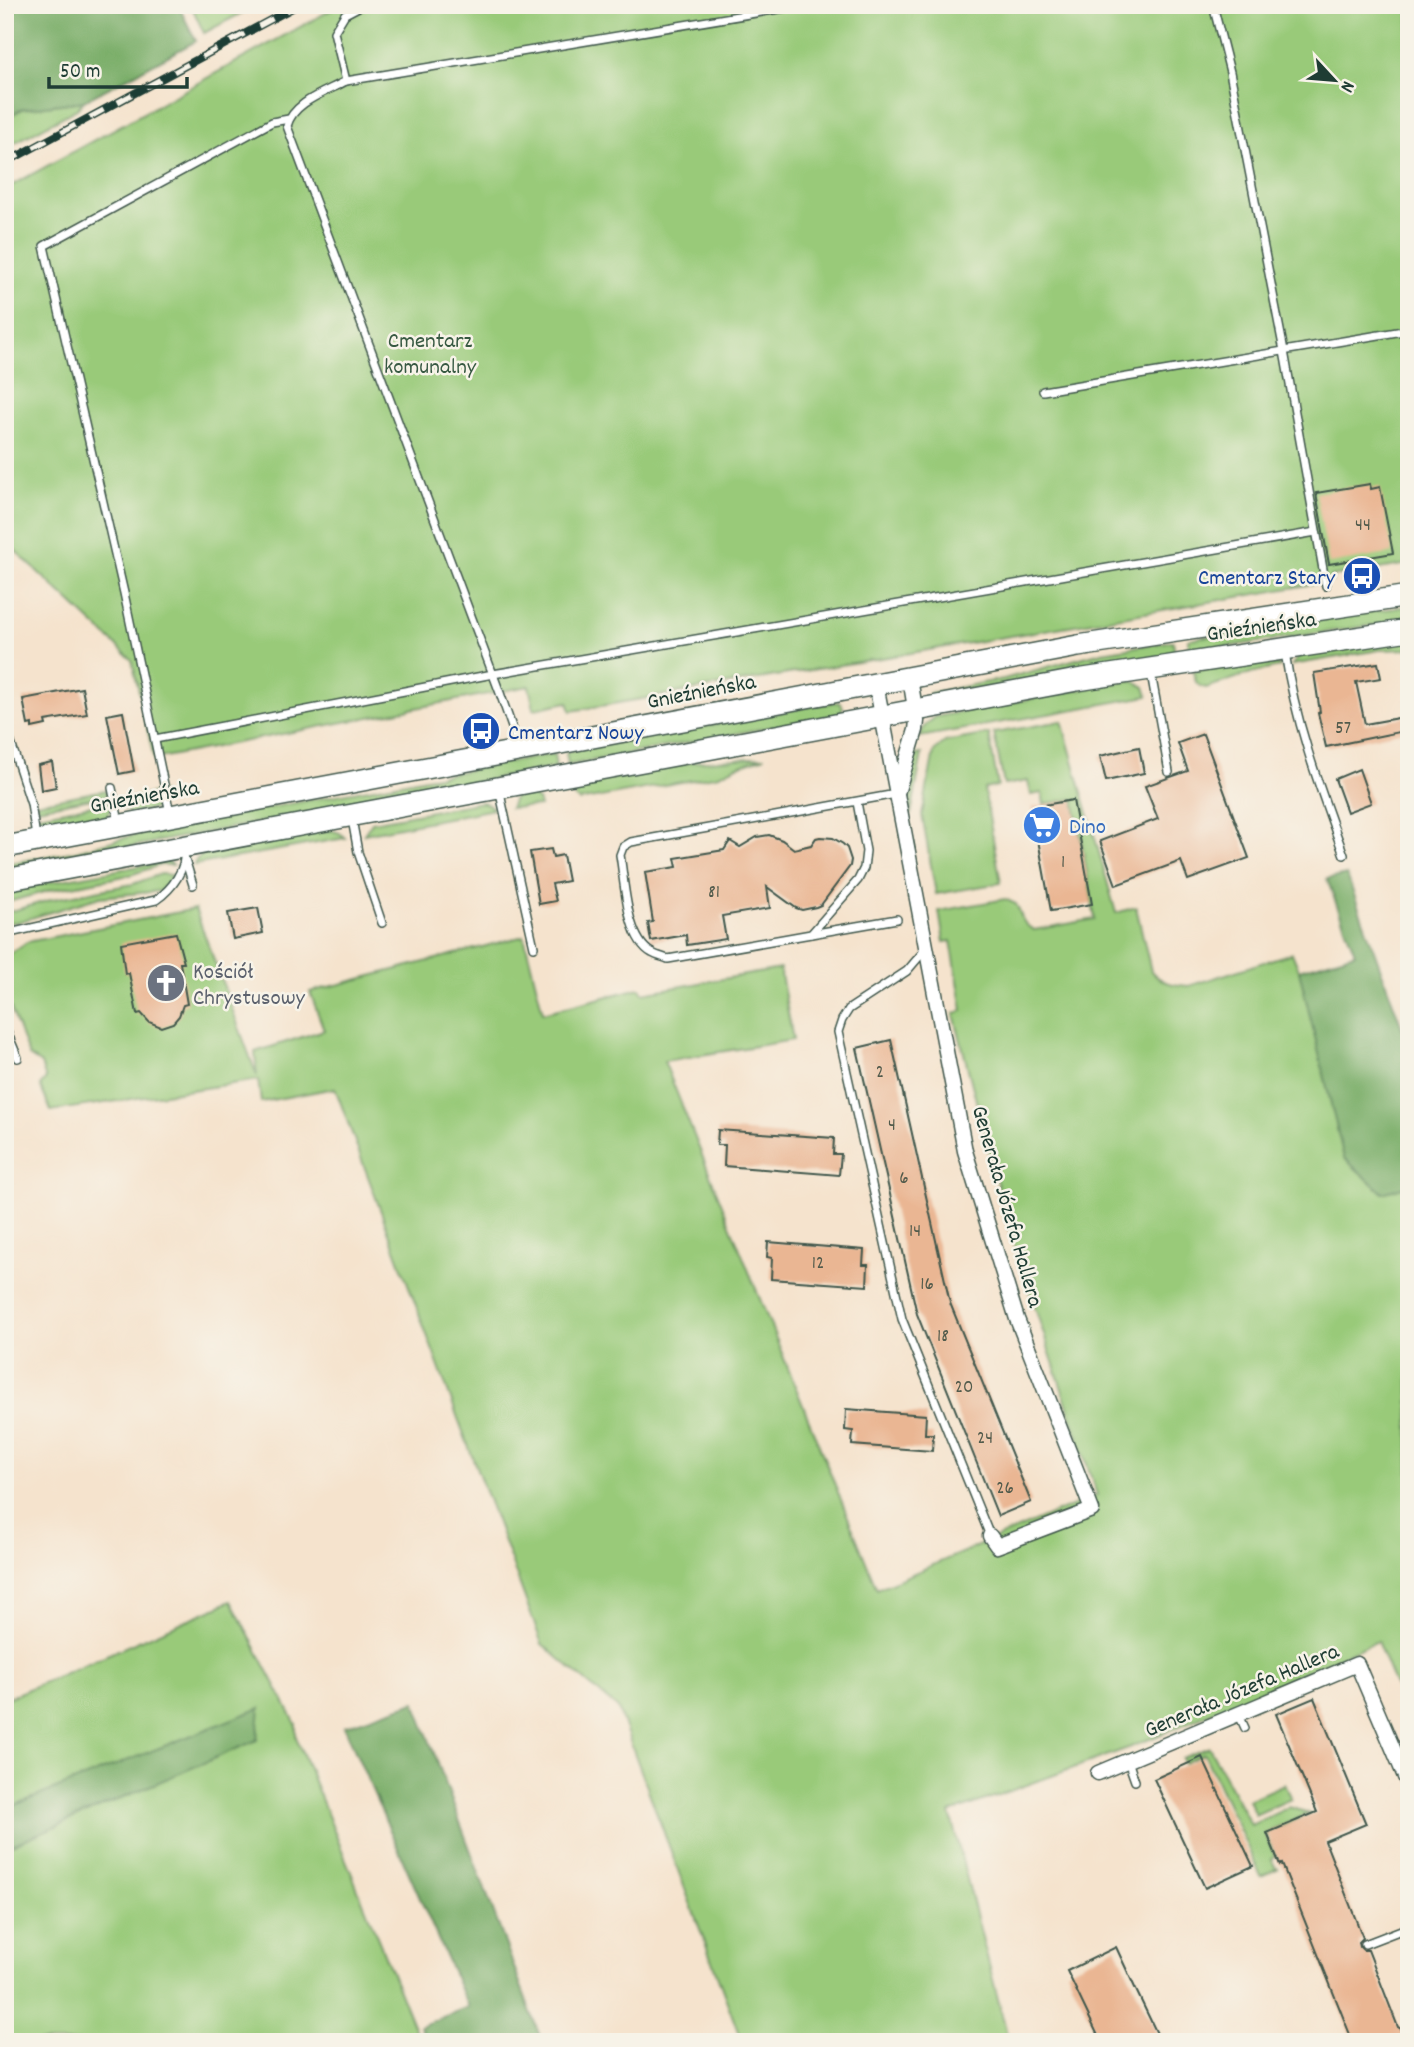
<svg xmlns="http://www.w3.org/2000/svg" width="1414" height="2047" font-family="Dekko,sans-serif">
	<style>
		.green { fill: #99ca79; stroke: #5c8456; stroke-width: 2 }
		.forest { fill: #7aae69; stroke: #4c764e; stroke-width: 2 }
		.building { fill: #eab693 }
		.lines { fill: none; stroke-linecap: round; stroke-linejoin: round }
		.lane-casing { stroke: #3f564b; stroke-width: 10 }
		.street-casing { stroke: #3f564b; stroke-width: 17 }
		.secondary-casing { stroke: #3f564b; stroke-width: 24 }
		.lane { stroke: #fff; stroke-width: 7 }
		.street { stroke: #fff; stroke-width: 14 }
		.secondary { stroke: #fff; stroke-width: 21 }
		.rail-casing { stroke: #1f3d34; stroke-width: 8 }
		.rail { stroke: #f7f3e8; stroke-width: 5; stroke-dasharray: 16; stroke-linecap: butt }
		.labels { text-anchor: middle; stroke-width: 5; stroke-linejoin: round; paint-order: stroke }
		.number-label { font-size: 19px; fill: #525b4c }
		.park-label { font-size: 23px; fill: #375942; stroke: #f7f3e8 }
		.transit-label { font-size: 23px; fill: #164399; stroke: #f7f3e8; text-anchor: end }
		.street-label { font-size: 23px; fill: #1f3d34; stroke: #f7f3e8 }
		.shop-label { font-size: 23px; fill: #366cbe; stroke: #f7f3e8; text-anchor: start }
		.worship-label { font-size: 23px; fill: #5b616d; stroke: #f7f3e8; text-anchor: start }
	</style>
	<rect width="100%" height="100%" fill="#f7f3e8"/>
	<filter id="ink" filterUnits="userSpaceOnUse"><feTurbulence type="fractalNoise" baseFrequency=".0143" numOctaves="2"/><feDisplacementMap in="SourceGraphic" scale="14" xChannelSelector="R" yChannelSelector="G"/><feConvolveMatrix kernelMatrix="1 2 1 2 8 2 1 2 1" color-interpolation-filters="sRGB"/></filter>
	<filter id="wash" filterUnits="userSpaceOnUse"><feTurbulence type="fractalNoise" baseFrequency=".00686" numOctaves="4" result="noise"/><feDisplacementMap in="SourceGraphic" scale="28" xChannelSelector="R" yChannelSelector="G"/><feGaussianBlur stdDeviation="1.57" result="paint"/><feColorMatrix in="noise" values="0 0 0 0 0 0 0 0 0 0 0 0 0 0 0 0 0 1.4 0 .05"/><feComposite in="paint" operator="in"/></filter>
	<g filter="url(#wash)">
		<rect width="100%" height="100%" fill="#f5e3cd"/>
		<g class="green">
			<polygon points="191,5 257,5 204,33"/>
			<polygon points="340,5 1409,5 1409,564 1331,577 1332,581 571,711 568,702 534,709 529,686 154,759 132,660 5,541 5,189"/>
			<polygon points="84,101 77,109 5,148 5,118 22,109"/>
			<polygon points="1409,606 1409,620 1190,652 1188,639"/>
			<polygon points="1405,640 1409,642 1409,649 1379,650 1292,665 1300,655"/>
			<polygon points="1173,641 1175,654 1128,661 932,698 929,695 930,693 1004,679 1102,652"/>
			<path d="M1268 660 1276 663 1280 667 1251 673 1206 688C1196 686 1195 681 1193 671Z"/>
			<polygon points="1132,680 1145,687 1148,696 920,737 924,727 935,717"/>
			<polygon points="835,702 840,703 843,707 840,714 568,765 566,752"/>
			<path d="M1062 721 1116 913 1136 907 1151 971C1161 983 1174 985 1189 986L1292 953 1299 970 1344 1158 1383 1193 1409 1185V1720L1377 1641 1131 1747 950 1813 1009 2042H742L618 1709 542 1644 335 1088 261 1102 258 1080 51 1111 40 1086 46 1079 41 1064 29 1056 5 993V957L27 942 195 909 257 1076 255 1052 324 1030 310 992 524 936 543 1013 640 988 643 993 780 969 793 1040 664 1061 877 1589 1097 1495 1008 1226 954 1014 963 1010 951 941 944 942 939 911 1005 899 1016 904C1022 915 1021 924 1034 930L1095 919 1074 799 1044 804 1042 793 1031 795 1028 781 1004 785 994 733Z"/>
			<polygon points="989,734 998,786 984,789 1001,883 936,894 922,815 934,751 945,742"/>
			<polygon points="554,754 556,767 5,870 5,864 76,851 157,829"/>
			<path d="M922 754 911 814H910C907 794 909 774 915 755Z"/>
			<polygon points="765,757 735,767 719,775 579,801 574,797 572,785 693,762"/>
			<polygon points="105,790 108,795 37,808 36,803"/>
			<polygon points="161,792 162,799 154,809 130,814 122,807 121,800"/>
			<polygon points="528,793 538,800 540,806 510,808 514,798"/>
			<polygon points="109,802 111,808 106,818 47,829 39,822 38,815"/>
			<polygon points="482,802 488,804 494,809 364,834 372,822"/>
			<polygon points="331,830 340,833 345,838 194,865 196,860 203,854"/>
			<polygon points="168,861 173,865 160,865 130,875 51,890 5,903 5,890"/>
			<polygon points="161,874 173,875 160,891 100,897 18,922 5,923 5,913 53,899 133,884"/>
			<polygon points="231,1601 296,1724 296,1737 420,2042 5,2042 5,1699"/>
			<polygon points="1209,1747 1251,1825 1289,1807 1309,1813 1265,1834 1275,1856 1271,1859 1276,1868 1279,1868 1261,1876 1204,1754 1184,1763 1182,1758"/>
			<polygon points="1284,1784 1291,1799 1255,1815 1248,1800"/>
		</g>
		<g class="forest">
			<polygon points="5,5 178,5 196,41 84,101 22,109 5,118"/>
			<polygon points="1347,875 1409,1047 1409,1185 1383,1193 1344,1158 1299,970 1355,953 1327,879"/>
			<polygon points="415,1702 542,2042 426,2042 420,2026 468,2007 344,1726"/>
			<polygon points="260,1708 257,1740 5,1848 5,1809"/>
		</g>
		<g id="blocks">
			<g class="building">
				<polygon points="1370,484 1371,489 1380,487 1393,553 1329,564 1316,493"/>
				<polygon points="1378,663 1381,678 1356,682 1365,724 1409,716 1409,730 1326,747 1318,713 1320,712 1314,673"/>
				<polygon points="82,688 87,714 45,721 46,725 32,728 32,724 28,725 23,699"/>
				<polygon points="123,712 134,771 119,774 107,715"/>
				<polygon points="1203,734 1249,858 1188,880 1181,861 1116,885 1100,841 1158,819 1145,786 1188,771 1178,743"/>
				<polygon points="1139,747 1144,773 1106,781 1100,756"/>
				<polygon points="52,762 56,787 41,790 38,765"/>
				<polygon points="1359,769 1371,803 1347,812 1335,779"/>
				<polygon points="1073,800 1092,904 1051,911 1032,807"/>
				<polygon points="769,835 782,840 794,849 811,845 816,838 820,837 833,838 843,844 847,848 851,860 850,866 821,905 816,907 802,910 796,908 767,887 770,908 722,916 726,939 687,945 686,935 651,941 648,923 653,922 645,872 677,867 675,858 724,850 730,841 740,847 757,837"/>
				<polygon points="551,849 553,857 563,855 568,881 552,884 556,901 539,904 530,852"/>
				<polygon points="258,908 263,933 233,939 228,913"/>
				<polygon points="176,933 184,963 180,963 187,1004 183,1005 179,1016 173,1023 161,1027 149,1022 141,1013 137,1014 129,973 125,974 121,943"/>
				<polygon points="891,1040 950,1303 1031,1502 998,1516 917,1314 857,1048"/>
				<polygon points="718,1130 834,1138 833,1154 841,1154 839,1175 724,1166 725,1145 717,1145"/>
				<polygon points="768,1242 864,1250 863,1265 868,1265 867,1286 771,1279 772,1258 767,1257"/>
				<polygon points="846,1409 926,1415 925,1434 933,1434 932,1451 852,1445 853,1431 845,1430"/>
				<polygon points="1314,1698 1366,1824 1325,1841 1363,1938 1359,1942 1360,1947 1363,1950 1368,1950 1398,2027 1409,2034 1409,2042 1378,2042 1376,2036 1362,2042 1353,2042 1282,1864 1280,1865 1267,1833 1317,1812 1276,1714"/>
				<polygon points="1202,1757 1253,1866 1205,1888 1154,1779"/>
				<polygon points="1116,1947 1137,1992 1161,2042 1101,2042 1067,1971"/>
			</g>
		</g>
	</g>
	<g filter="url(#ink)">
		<use href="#blocks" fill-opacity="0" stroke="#3f564b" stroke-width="2"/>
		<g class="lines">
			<g class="lane-casing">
				<g id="lane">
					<path d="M362 5 345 14 334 32 346 81C326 92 293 102 287 126L500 693 514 733 516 747"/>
					<polyline points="1213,5 1230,72 1284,351 1326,586"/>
					<polyline points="346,81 804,5"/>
					<polyline points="1043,391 1409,330"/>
					<path d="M1285 652C1295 722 1320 789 1344 855"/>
					<polyline points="1151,673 1169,772"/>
					<polyline points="5,716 10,740 31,804 36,837"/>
					<polyline points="155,739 493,674 1316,532"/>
					<polyline points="112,788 119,822"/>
					<polyline points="499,789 534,947"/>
					<path d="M857 802 866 851 864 868 858 880 811 934 668 959C663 957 657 956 652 953 626 939 625 883 620 855L623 847 631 842 896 794"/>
					<polyline points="170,813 124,593 44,246 272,122 289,119"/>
					<polyline points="352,819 358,852 382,923"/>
					<polyline points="5,825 9,845"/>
					<polyline points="185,859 193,885"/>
					<path d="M5 934 156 900C172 889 187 869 184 849"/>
					<polyline points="811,934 897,919"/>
					<polyline points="924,951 907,971 849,1009 842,1020 838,1032 902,1319 990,1536"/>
					<polyline points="5,1027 18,1058"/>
					<polyline points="1239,1715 1245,1728"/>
					<polyline points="1128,1761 1135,1781"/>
					<polyline points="1365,1944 1409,1927"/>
				</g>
			</g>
			<g class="street-casing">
				<g id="street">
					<polyline points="876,684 965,1151 1017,1319 1092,1510 997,1546 990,1536"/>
					<polyline points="897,793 916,730 917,721 910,678"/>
					<polyline points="1098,1773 1357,1664 1409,1786"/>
				</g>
			</g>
			<g class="secondary-casing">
				<g id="secondary">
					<polyline points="5,847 1078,646 1409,596"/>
					<polyline points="5,880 1077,680 1409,630"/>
				</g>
			</g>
			<use href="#lane" class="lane"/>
			<use href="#street" class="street"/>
			<use href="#secondary" class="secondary"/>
			<g class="rail-casing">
				<polyline id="rail" points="5,163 298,5"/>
			</g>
			<use href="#rail" class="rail"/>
		</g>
	</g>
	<defs>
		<g id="bus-disc" transform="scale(2.0125)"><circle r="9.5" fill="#1a4fb4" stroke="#f7f3e8"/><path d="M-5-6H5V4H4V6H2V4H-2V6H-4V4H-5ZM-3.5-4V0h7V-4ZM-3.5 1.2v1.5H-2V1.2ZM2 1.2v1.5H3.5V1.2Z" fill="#fff"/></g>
		<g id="supermarket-disc" transform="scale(2.0125)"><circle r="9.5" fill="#3f7fe0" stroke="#f7f3e8"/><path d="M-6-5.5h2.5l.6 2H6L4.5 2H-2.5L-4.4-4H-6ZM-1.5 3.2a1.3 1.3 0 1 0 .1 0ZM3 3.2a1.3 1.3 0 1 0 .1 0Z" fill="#fff"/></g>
		<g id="church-disc" transform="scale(2.0125)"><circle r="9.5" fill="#6b7280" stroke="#f7f3e8"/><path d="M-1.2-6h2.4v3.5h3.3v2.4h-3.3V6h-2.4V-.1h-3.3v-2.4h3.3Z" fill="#fff"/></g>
	</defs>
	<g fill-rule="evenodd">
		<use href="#bus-disc" x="1362" y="576"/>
		<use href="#bus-disc" x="481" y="731"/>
		<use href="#supermarket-disc" x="1042" y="825"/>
		<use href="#church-disc" x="166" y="983"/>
	</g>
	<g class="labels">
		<g class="number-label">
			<text x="1363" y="530">44</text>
			<text x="1343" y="733">57</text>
			<text x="1063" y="867">1</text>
			<text x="714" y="897">81</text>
			<text x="880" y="1077">2</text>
			<text x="892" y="1130">4</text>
			<text x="904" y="1183">6</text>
			<text x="915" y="1236">14</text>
			<text x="818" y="1268">12</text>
			<text x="927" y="1289">16</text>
			<text x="943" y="1341">18</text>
			<text x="964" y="1392">20</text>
			<text x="985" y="1443">24</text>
			<text x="1005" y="1493">26</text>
		</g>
		<g class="park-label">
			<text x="430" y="347">Cmentarz<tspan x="430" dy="26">komunalny</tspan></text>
		</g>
		<g class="transit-label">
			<text x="1335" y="584">Cmentarz Stary</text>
			<text x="508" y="739" text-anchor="start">Cmentarz Nowy</text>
		</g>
		<g class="street-label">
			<text transform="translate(1261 625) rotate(-8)" y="8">Gnieźnieńska</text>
			<text transform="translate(701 690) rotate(-11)" y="8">Gnieźnieńska</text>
			<text transform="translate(144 795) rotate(-10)" y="8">Gnieźnieńska</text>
			<text transform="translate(1009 1206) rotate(74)" y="8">Generała Józefa Hallera</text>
			<text transform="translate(1241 1689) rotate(-23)" y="8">Generała Józefa Hallera</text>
		</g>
		<g class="shop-label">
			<text x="1069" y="833">Dino</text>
		</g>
		<g class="worship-label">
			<text x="193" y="978">Kościół<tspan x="193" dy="26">Chrystusowy</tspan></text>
		</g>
	</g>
	<rect width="1414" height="2047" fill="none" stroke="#f7f3e8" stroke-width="28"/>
	<g transform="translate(1334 80) rotate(116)" stroke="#f7f3e8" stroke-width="5" paint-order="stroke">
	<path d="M0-5L12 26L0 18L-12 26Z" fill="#1f3d34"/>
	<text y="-10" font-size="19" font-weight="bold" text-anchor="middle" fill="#1f3d34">N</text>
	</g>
	<path d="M49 77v10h138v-10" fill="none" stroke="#1f3d34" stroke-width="3.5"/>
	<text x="60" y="77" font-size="21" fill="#1f3d34" stroke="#f7f3e8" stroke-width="5" paint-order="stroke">50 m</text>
</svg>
